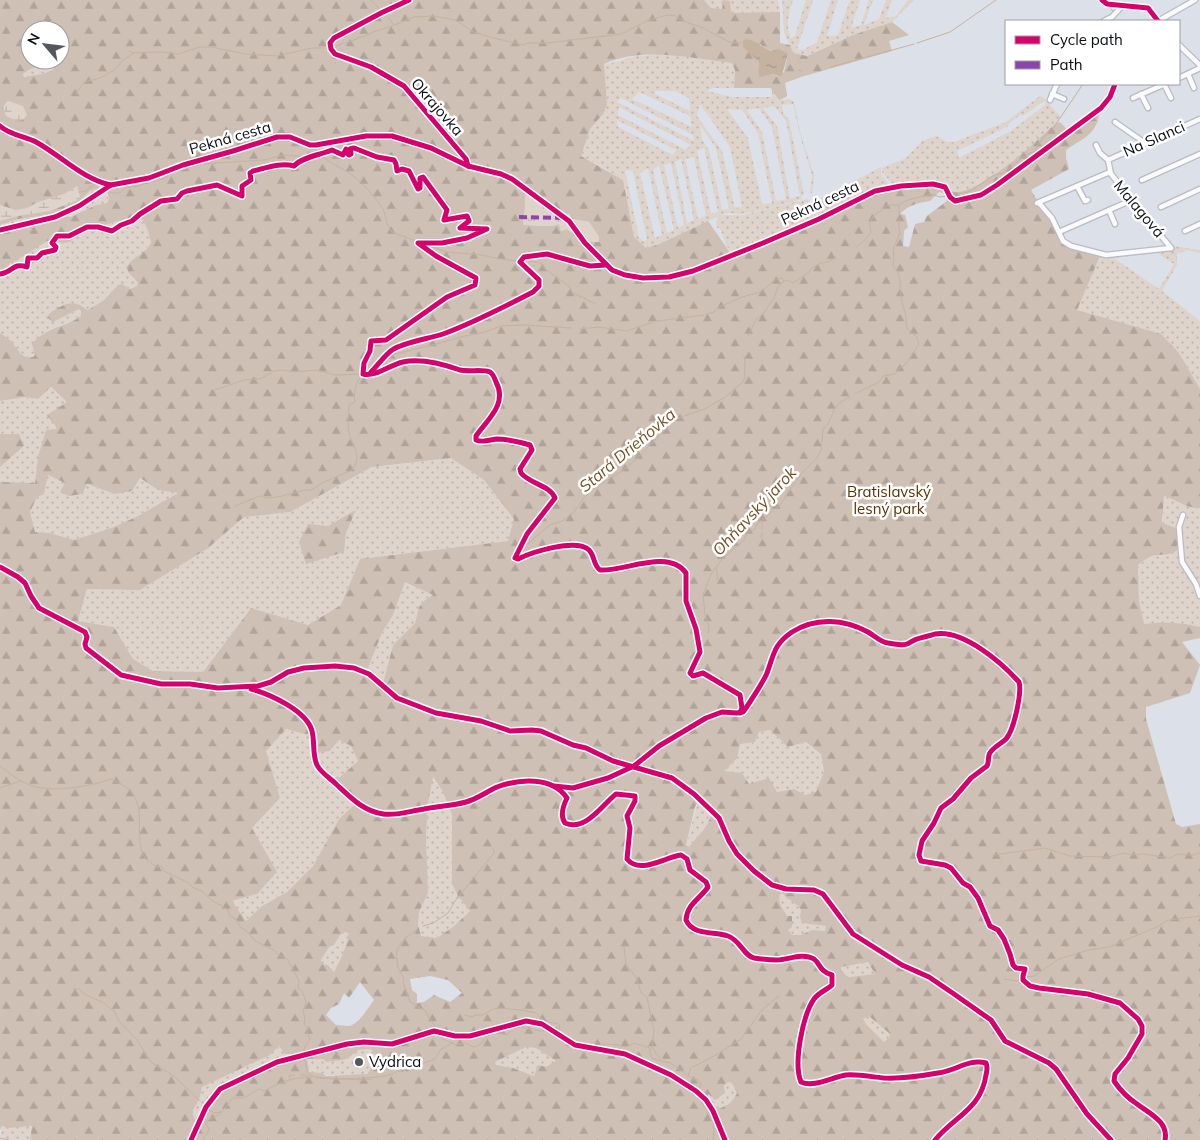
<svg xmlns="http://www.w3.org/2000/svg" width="1200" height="1140" font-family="Mulish,sans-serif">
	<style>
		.grass { fill: url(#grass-dots); fill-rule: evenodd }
		.forest { fill: url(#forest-firs); fill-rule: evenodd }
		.wetland { fill: url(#wetland-marsh) }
		.park { fill: url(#park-tufts) }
		.water { fill: url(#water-ripples) }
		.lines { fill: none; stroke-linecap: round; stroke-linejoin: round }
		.stream { stroke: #c5b2a1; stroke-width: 1 }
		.minor-casing { stroke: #b8bcc2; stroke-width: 7 }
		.minor { stroke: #fafafc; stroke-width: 4.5 }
		.quiet { stroke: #8e44ad; stroke-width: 4; stroke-dasharray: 8 4; stroke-linecap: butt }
		.cycleway-casing { stroke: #fff; stroke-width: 8 }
		.cycleway { stroke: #d6006c; stroke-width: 5 }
		.poi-dot { fill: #54575d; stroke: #fff; stroke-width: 2 }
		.labels { text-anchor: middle; stroke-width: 5; stroke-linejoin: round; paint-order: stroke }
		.street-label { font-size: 15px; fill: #0a0d12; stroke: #fff }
		.park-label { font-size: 15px; fill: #593200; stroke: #fff }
		.poi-label { font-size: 15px; fill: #0a0d12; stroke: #fff; text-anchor: start }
		.water-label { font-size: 16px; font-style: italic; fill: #764e21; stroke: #fff }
	</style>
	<defs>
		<pattern id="grass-dots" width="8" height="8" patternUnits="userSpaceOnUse" patternTransform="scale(1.25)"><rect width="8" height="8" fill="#dfd4cb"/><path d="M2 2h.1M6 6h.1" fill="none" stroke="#beb5ad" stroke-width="1.8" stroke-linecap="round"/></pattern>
		<pattern id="forest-firs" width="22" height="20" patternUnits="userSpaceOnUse" patternTransform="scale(1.25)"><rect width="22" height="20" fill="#cec0b4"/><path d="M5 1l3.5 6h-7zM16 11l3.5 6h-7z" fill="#b0a49a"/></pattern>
		<pattern id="wetland-marsh" width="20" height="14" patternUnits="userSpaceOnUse" patternTransform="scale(1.25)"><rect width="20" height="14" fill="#dfd4cb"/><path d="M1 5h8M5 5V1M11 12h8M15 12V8" fill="none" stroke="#beb5ad"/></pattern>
		<pattern id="park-tufts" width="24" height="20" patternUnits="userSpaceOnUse" patternTransform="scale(1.25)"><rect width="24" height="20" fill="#dfd4cb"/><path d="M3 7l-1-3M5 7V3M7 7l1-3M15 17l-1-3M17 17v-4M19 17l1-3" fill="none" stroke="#beb5ad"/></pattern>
		<pattern id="water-ripples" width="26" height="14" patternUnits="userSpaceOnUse" patternTransform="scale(1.25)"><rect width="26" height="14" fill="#c5b2a1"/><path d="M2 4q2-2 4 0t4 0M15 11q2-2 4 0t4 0" fill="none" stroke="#a8988a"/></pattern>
	</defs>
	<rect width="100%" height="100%" fill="#dce0e8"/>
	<g class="grass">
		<polygon points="704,0 778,0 780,12 730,13 723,0 722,9 711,8"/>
		<path d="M782 0H786L787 2 788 0H793C789 14 785 24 791 38L795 36 806 0H813L797 49 803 50 817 42 831 0H838L827 36 838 35 850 0H860L851 28 861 25 869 0H873L864 25 879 19 886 0H892L886 18 896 16 908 0H914L892 22 853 35 806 56 793 53 784 32Z"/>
		<path d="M664 54 732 63 735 70 734 88H713L707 91 732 97H772V91L778 100 783 98V100L790 99 794 102 801 136 814 175 812 193 810 194 812 175 801 139 793 104 782 105 783 113 789 120 804 195 801 196 802 199C782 205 761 211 740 214 734 214 727 212 721 215H743L808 199 817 216 815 219 732 254 726 245 720 228H717L716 223 719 216 658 244 646 248 634 237 623 180 604 168 581 156 590 129 604 113 607 104 604 65 636 56ZM655 91H674L689 98 690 111 655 94ZM639 92 690 116 692 127 632 99ZM621 98 693 135 694 141 617 102ZM700 104 730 147 742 207 735 208 722 151 697 116ZM774 106 786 121 800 196 790 199 777 126 763 108ZM619 107 689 144 690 145 686 150 618 115ZM759 108 772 127 786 199 776 201 762 132 747 110ZM727 109 742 110 758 133 772 203 762 204 748 138ZM617 120 676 150 673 155 618 127ZM700 125 716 148 729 209 722 210 709 150 702 140ZM704 148 718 212 711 214 697 151ZM694 157 706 216 698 219 685 159ZM681 159 694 220 687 223 675 162ZM671 163 684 225 678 228 664 165ZM659 165 674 230 667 233 653 170ZM648 168 662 235 655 238 640 173ZM625 170 633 171 647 240 644 241 639 238Z"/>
		<path d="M49 60 54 63 55 68C49 73 29 77 23 76 28 66 41 67 49 60Z"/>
		<path d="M1040 96 1043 97 1061 117C1045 138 991 180 967 190 962 192 957 192 952 192L945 184 939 182 893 185 882 172V168L906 158 922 141 936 136 948 142H954L1006 122ZM1044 101 1046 104 1011 131 959 158 957 151 1009 126 1008 124 1022 114 1023 116Z"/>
		<polygon points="881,167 881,174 890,186 819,216 812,203"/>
		<path d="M100 181 112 184 106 194 109 199 107 203 96 205 71 217 62 216 44 222 0 231V225C6 223 12 220 19 219 50 214 65 216 89 192 94 188 97 187 100 181Z"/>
		<path d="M137 215H140L147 228 151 242 144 252 132 277 138 284 137 286 130 289 122 284 117 286 104 300 88 310 80 305 69 304 53 311V322L79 309 81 311V316C65 328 30 327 35 355L31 358C17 355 12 341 0 333V272L6 269 9 263 47 241 64 243 78 235 80 230 87 225H105L118 221 123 222 132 220Z"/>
		<path d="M1172 246 1200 250V253L1187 250 1177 254V265L1162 291 1200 321V389L1179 353 1077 310 1100 256ZM1157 253 1174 264 1159 289 1114 258Z"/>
		<polygon points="51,387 67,402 59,430 38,457 35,484 0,482 0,467 24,446 19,434 0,434 0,401 25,397 38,399"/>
		<path d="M451 458 484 480 514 519 508 541 360 559 341 605 308 625 250 609 203 672 153 671 133 659 114 627 78 621 87 589 140 590 207 549 244 517 290 512 372 467ZM356 511 346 533 343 552 307 525 328 526Z"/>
		<polygon points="47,475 66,483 86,484 115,494 139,478 158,490 178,493 138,516 114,527 74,540 50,533 35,532 30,512"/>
		<path d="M1164 496C1177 500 1187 509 1200 508V627C1179 622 1165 622 1144 625L1139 601 1138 565 1152 556 1163 523 1162 498Z"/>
		<polygon points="405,582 434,594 425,600 419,607 415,623 393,645 384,680 378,686 365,675 382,633 393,615"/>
		<polygon points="286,729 308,735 330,751 339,740 351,746 358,761 356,804 339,819 313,866 287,892 262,906 246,921 231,901 257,894 252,827 280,798 266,751"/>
		<polygon points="770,730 788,747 806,742 821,754 824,771 816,792 805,796 794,789 777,792 749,784 723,771 737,758 740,744 755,742 759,732"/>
		<polygon points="432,777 442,790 452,814 452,884 458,896 470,911 454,926 437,938 420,936 418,925 419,912 428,893 426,836 428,803"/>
		<path d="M699 798 712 812C709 827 698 835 689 847L686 845Z"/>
		<path d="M782 892C786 899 796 902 801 910L800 917 802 923 826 926 825 932 812 930 801 935H792L787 930V916L779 901V896Z"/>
		<path d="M345 932 348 933C350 939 339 965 334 972L332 971 330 966 322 964 321 960 329 947 334 945 340 935Z"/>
		<polygon points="868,962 875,974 847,977 841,970 841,966"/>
		<polygon points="862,1017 870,1017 890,1034 889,1038 884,1042 866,1024"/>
		<path d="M279 1046 289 1055 293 1054 303 1058 323 1059 329 1062 349 1058 358 1050 370 1049C371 1052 375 1053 376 1056 379 1062 369 1072 364 1075H324L222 1090 198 1123C187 1110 199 1102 201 1087L270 1055Z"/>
		<polygon points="526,1047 536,1048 556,1061 534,1076 513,1068 496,1065 495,1062"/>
		<path d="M728 1082 732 1083 737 1093C731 1103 725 1108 714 1111L708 1100 707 1094 715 1100 723 1086Z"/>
		<polygon points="32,1125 30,1140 0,1140 2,1126 8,1128"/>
	</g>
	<g class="forest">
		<path d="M0 0H704L711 8 722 9 723 0 730 1 731 13 780 12V43L790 45 793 53 807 56 853 35 892 22 909 35 889 41 892 51 801 77 785 83 787 94 786 97 779 100 772 91 771 88H734L735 70 732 63C690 58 643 46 604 64L607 104 604 113 590 129 581 156 623 180 634 237 646 248 659 244 708 221 731 254C764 245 796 233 827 218 842 210 858 201 874 194 886 189 926 183 938 186 943 188 947 191 952 192 976 197 1040 139 1057 122L1061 123 1068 131 1094 116 1099 114C1097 135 1080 140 1066 150V158L1069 169 1031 190 1065 246 1100 256 1077 310 1161 334 1179 353 1200 389V508C1187 509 1177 500 1164 496L1162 521 1163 523 1178 529 1179 548C1172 557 1162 553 1152 556 1147 558 1142 562 1138 565L1139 601 1144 624C1165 622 1179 622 1200 627V638L1182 642 1200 665 1190 693 1146 707V719L1176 824 1182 827 1200 824V1140H30L32 1126 8 1128 2 1126 0 1130V482L35 483 38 457 46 430 58 429 47 415 67 402 51 387 38 399 25 397 0 401V333C4 336 8 338 11 341 17 348 22 360 33 357L35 355 32 344C47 326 64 328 81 316V311L79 309 53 322 48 318 49 314C56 309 67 301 77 304 82 305 84 309 88 310L104 300 118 285 122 284 130 289 137 286 138 283 128 272 127 266C134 256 146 254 151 242L147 228 140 215 126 222 118 221 105 225H87L70 242 64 243 47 241 16 261 11 262 6 269 0 272V231L44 222 62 216 71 217 96 205 107 203 109 199 107 191 112 187V184H99L98 188 90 191 75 205 56 214 18 219 0 225ZM30 30H60V60H51L54 63V69C47 74 34 75 24 77L23 74C31 67 42 67 49 60H30ZM760 44C768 52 777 52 788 54L784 72 778 76 772 74 760 76 758 72 759 62 754 57ZM939 192 945 194 947 201 927 216 924 222 915 224 909 247 903 246 904 231 908 227 905 215 900 214C908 205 918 203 930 201ZM526 193 564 215 570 214 572 219 589 222 599 237V242L585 241 605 266 599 264 573 233 567 229 561 231 559 224 552 226 524 225ZM451 458 484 480 514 519 508 541 360 559 341 605 308 625 251 608 203 672 153 671 133 659 114 627 78 621 87 589 140 590 207 549 244 517 290 512 372 467ZM48 475 65 483 60 492 69 496 82 494 87 484 115 494 132 491 140 478 158 490 178 493 138 516 114 527 74 540 50 533 35 532 30 512 37 497 44 494ZM405 582 433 595 425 600 419 607 415 623 393 645 384 680 378 686 365 675 382 633 393 615ZM286 729 308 735 316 753 330 751 339 740 351 746 358 761 338 779 342 794 355 804 339 819 313 866 287 892 262 906 246 921 232 901 257 894 277 872 252 828 280 798 266 751ZM770 730 788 747 806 742 821 754 824 771 816 792 805 795 794 789 777 792 769 778 749 784 742 773 724 771 737 758 740 744 755 742 759 732ZM433 777 442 790 452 814V884L458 896 470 911 454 926 437 938 421 936 418 925 419 912 428 893 426 836 428 803ZM699 799 712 812C709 827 698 835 689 847L686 845 695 807ZM782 892C786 900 796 902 801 910L800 917 802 923 826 926 825 931 812 930 801 935H792L788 930 792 927V916H787C783 908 775 900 782 892ZM345 932 348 933C350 940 339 964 334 972L328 965 322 964 321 960 329 947 334 945 340 935ZM868 962 875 974 848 977 841 970V967ZM430 976 448 980 462 993 450 1002 434 995 424 1002 417 1003V994L412 990 410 979ZM360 982 374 1000C368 1008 359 1024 349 1026 345 1026 340 1025 336 1025L326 1015 331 1008 339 1004 344 993 349 998ZM870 1017 890 1034 889 1038 884 1042 866 1024 863 1018ZM279 1046 285 1054H293L295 1056 222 1090 219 1095 213 1099 208 1110 198 1123C187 1110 197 1108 200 1096 201 1093 201 1090 202 1087L270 1055ZM526 1047 536 1048 556 1061 546 1067 538 1065 534 1076 513 1068 496 1065 495 1062ZM367 1049H370L376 1056 377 1059 367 1074 326 1076 321 1073 309 1072 307 1059H323L327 1062C335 1060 348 1062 353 1054H356L358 1050ZM728 1082 732 1083 737 1093C729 1107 727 1104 715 1111L708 1100V1094L715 1100 725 1093 724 1086Z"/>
		<polygon points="0,434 19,434 24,446 0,467"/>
		<polygon points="356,510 346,533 344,552 306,564 299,542 308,524 328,526"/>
	</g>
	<g class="wetland">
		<polygon points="9,101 23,106 27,115 23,120 17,121 6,116 3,107 6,102"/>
		<polygon points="77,186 80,196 78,200 50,211 18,216 0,221 0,205 16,210 27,208 38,202 64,194"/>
	</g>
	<path class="park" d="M526 192C538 201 555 216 570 214L572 219 589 222 599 237V242L586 241 606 266 599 269C599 265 600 265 598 261 594 256 573 232 567 229L561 231 559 224 552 226 523 225Z"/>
	<path class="water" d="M745 39C756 40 761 47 771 51L779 49 788 54 782 75 780 76 772 74 760 77 758 72 759 62 743 47V41Z"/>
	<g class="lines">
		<g class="stream">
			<polyline points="371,0 379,8"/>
			<polyline points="1105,0 1114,13"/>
			<polyline points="388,17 393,24"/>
			<polyline points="917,43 950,32 996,0"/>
			<polyline points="336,46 357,39 358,37 363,37 373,32 392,26 414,17 434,16 455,20 474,32 490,37 523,45 528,43 548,43 621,34 649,20 668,15 675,16 686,22 701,27 729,42 742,43"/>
			<polyline points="129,51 133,53 160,52 178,54 200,47 211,47 245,54 277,56 312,48 324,48"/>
			<polyline points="831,67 914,44"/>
			<polyline points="799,70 801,71"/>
			<polyline points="76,94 84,82 100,78 114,70 123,60 134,53"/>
			<path d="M108 190 112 193H120L126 187 139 186 148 182 163 179 173 172 201 164 264 160 284 155 307 157 321 154C330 165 340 166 352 175 363 183 373 195 381 206 388 215 384 227 394 233L447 252 482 255 500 259 518 261"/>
			<path d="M79 192 87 191C90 185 97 182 103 187"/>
			<path d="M951 195C958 193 969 193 974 189 981 185 986 179 994 175 997 174 1002 174 1005 172 1011 167 1026 153 1034 152L1044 136 1052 130 1083 84"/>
			<polyline points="899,205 899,214"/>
			<polyline points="899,219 899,227"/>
			<path d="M857 247 867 238 871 232C866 215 880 214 887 205H899C907 198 920 198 931 194L940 197 947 196"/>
			<polyline points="523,260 541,263 545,269 569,286 573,293 596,304"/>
			<polyline points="777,279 782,278 784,281 788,280 793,283 808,273 812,268 821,263 828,262 836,257"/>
			<polyline points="706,314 714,312 718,308 742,297 761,292 775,280"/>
			<polyline points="657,321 704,315"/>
			<polyline points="580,329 599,327 627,331 653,322"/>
			<polyline points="748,336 757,318 763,314 774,298 778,287 784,281"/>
			<polyline points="215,390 244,380 260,379 274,371 282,370 295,372 317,370 335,375 363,374 371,366 385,360 395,354 440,343 465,336 482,333 501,326 523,325 571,328"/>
			<path d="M855 394 879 382 883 376 895 374 900 368 906 364 919 344 917 337 907 329C906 325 906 321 906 317 905 311 902 304 901 297 899 285 903 276 893 266L894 247 900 233 899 228"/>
			<path d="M235 506 260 496 267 498 278 497 305 490H311L322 483 352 470C363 456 352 446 349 433 347 424 349 413 349 405L355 402C353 394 356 381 362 375"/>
			<polyline points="762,529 762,521"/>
			<polyline points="761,538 762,533"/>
			<path d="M513 563 525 546 550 525 562 521 573 513 584 498 592 490 620 472 632 463 676 419 704 409 724 398 742 383 745 378C744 370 746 363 744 356"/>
			<polyline points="716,568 718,580"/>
			<path d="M708 633 709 626 705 615 703 595 711 574 722 559 744 540 747 533 755 529 757 524 780 505 801 474 817 458 821 450 823 429C837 416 827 407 850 397"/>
			<path d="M0 766C10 773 18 781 30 785 49 793 91 787 111 779 119 783 128 787 133 794 146 812 133 843 146 859 149 861 152 864 155 866H161L164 871 189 883 192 887 202 891 211 900 227 909 230 916 237 920 240 927 248 932 255 941 274 950 278 954 288 960 299 981 298 988 302 991 306 1002 303 1012 305 1017 304 1024 309 1029 307 1032 310 1039 304 1048V1052"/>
			<polyline points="0,788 21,781"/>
			<polyline points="993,855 1045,848 1070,856 1109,857 1124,853 1131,855 1143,854 1170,858 1178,854 1193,855 1200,853"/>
			<polyline points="423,926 433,923 448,913 455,901 494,853 493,848"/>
			<polyline points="417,930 404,939 398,948 396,954 398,967 404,979 403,983 410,1002 425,1011 432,1022 440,1031"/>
			<polyline points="624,946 626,964 637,979 641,993 647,997 654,1031 652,1047 661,1061"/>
			<polyline points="1004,979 1017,981 1023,975 1027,977 1034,976 1059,959 1089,950 1109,947 1157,927 1168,920 1200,916"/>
			<polyline points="74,989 79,989 86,995 104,1003 115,1012 118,1020 137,1040 152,1063 174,1076 200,1101"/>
			<polyline points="465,1015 471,1017 476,1015 483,1015 491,1010 498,1008 522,1010 536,1013 544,1021 559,1024 560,1031"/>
			<path d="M556 1031C564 1031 572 1042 582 1044"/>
			<polyline points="440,1036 441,1038 452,1043"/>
			<path d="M596 1047 604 1044 619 1045 626 1047 634 1043 650 1048V1054L653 1059C658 1061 664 1061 670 1063 681 1068 687 1078 698 1080L701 1085 698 1091"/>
			<polyline points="304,1056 308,1074 312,1076"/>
			<polyline points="693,1067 716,1055 741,1039 762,1010 779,996"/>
			<polyline points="300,1075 306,1075 308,1078"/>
			<polyline points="688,1076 691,1068"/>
			<polyline points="290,1078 289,1076 294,1075"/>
			<polyline points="316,1078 365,1080 371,1079"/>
			<polyline points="697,1095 713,1120 714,1129 713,1140"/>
			<polyline points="208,1109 214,1113 221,1112"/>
			<polyline points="0,1138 9,1140"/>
			<path d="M204 1140V1137L207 1134 209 1129 206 1125V1121L220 1114 233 1098H244L259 1089 264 1091C280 1083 293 1076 311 1078L312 1076C327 1080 388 1080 398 1071L400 1072 435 1059 440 1050 452 1043 456 1045 465 1043 474 1047C486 1043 480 1042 488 1036 490 1034 496 1032 500 1030L502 1034 507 1035C517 1024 520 1027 533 1030 538 1031 543 1030 549 1032"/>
		</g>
		<g class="minor-casing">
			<g id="minor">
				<polyline points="409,0 381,13 334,38 330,43 331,49 335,54 371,67 404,86 466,159 468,166"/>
				<polyline points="1104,21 1112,17 1123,5 1148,8 1158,21"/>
				<polyline points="1158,21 1195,0"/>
				<polyline points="1179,45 1200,65"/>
				<polyline points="1188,74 1194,88"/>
				<polyline points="1179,78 1200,68"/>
				<polyline points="1164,84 1171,98"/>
				<polyline points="1052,94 1064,99"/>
				<polyline points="1141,94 1148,108"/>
				<polyline points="1133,98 1165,84"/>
				<polyline points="1050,100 1057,84"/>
				<polyline points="1115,122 1145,143"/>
				<path d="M0 126C10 135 24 136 36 142 60 155 83 179 111 185"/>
				<polyline points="1096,145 1100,153 1108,160 1111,174 1171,248"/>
				<polyline points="1108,160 1200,119"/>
				<polyline points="1142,180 1200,154"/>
				<polyline points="1077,186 1085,201 1088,200"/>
				<polyline points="1037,203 1110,172"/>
				<polyline points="1039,203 1052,218 1063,241 1071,246 1106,255 1171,248"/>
				<polyline points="1161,207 1200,189"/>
				<polyline points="1109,210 1115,224"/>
				<polyline points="572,224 585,243 606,265 615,272 636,277 660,278 693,271 763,243 834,212 875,191 901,186 933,184 945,187 950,197 955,201 981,195 997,185 1101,108 1110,97 1115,84"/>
				<polyline points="0,230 55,217 79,206 111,185 149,178 183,165 233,151 277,137 290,137 310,145 316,145 353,138 387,135 431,148 472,167"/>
				<polyline points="1185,231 1200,224"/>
				<polyline points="1059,232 1132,200"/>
				<polyline points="1183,515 1179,527 1182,562 1196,584 1200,596"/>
				<polyline points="191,1140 206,1107 220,1089 277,1062 347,1044 364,1042 392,1044 434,1031 455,1036 470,1036 526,1021 542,1024 575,1045 625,1054 671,1075 696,1091 706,1100 713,1111 725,1140"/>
			</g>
		</g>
		<use href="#minor" class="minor"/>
		<polyline class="quiet" points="519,217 563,218"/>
		<g class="cycleway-casing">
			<g id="cycleway">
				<polyline points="409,0 381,13 334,38 330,43 331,49 335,54 371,67 404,86 466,159 468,166"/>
				<polyline points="1102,0 1107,4 1148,8 1158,21"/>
				<path d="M0 126C10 135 24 136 36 142 60 155 84 180 111 185"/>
				<polyline points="0,230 55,217 79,206 111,185 149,178 183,165 233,151 277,137 290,137 310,145 316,145 366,136 392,136 431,148 468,166 501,174 512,179 569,221 585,243 612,270 625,275 643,278 669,277 693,271 763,243 819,219 875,191 901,186 933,184 945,187 950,197 955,201 981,195 997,185 1101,108 1110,97 1115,84"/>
				<path d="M0 274C13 273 12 262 27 267L28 258H37L42 253 55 250 56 247 52 243 57 236H69L87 227H98L112 231 121 225 132 221 140 214 161 201 177 199 182 193 187 191 217 185 242 196V186L251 180 250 173 253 171C266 168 281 162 294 166 302 157 320 155 332 150L343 155 346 149 347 153 349 155 351 154 350 149 354 148 377 157 394 160 396 164 397 171 402 169 409 171 418 189 420 188V178L423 177 447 210 444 220 467 216 469 221 460 228 487 229 467 238 442 243H418L436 256 476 278 475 285 447 297 386 340 371 341 370 351 364 363 363 374C377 377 389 365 403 362 421 358 443 364 460 370 468 372 484 369 490 372 493 374 495 379 496 382 508 404 487 420 476 436V440C483 443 489 440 496 439 507 439 520 442 530 445L532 450 520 469 521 473C530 484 550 485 555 498L527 534 515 558 518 559C532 552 576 538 589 550 595 556 593 565 600 570 624 572 668 548 686 573V601L696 629 700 652 690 673 693 676 703 673 740 695 742 708 740 713"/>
				<path d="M371 372C378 365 384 356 392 350 404 342 428 339 443 334 473 323 504 307 533 292L539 286V280L520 262 524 257 547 254 590 266 606 265"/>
				<polyline points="0,567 18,577 25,583 31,596 39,608 85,632 87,637 85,644 86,648 121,675 161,684 190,684 218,688 258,686 271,682 288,672 304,668 335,666 354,668 369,674 397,698 436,713 481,721 510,731 532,730 541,731 573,745 586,748 613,761 672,778 694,794 719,818 729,841 737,854 754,871 772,885 786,889 814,890 823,894 853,934 902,965 929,977 954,994 991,1020 1005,1041 1049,1063 1056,1069 1087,1114 1111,1140"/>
				<path d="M251 689C270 694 307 711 312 731 315 742 312 754 317 765 321 773 330 778 336 784 350 797 363 811 383 814 398 816 410 811 424 809 438 806 452 806 466 802 477 799 486 792 497 787 519 779 552 776 567 798 563 806 560 816 565 823 586 832 603 804 616 794L635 796V801L627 816 630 828 627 859C640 875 665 857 681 855L687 859 690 870 706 882 708 887C700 899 687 904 686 920 693 936 714 931 728 936 740 940 744 956 754 958 761 959 770 960 777 960 788 960 801 953 812 958 820 961 818 971 832 975V985C827 990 819 992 814 999 803 1015 793 1063 801 1082 814 1088 832 1077 846 1075 858 1074 872 1077 884 1078 902 1079 921 1076 938 1073 956 1071 969 1058 986 1063 988 1068 987 1070 986 1075 981 1109 955 1116 935 1140"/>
				<path d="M554 786 573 788 608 778 634 766 659 746 706 718 722 712 737 713 743 712C747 707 765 679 767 673 774 655 773 645 792 632 816 617 844 619 868 632 875 636 880 642 888 643 893 644 901 646 907 644 910 643 913 640 917 639 923 637 929 636 935 634 963 629 1002 663 1019 682 1022 693 1014 730 1006 739 1001 744 991 748 989 755 988 759 989 762 987 766L971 778 953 799 941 808 934 823 922 841 919 855 921 861 945 865 951 868 963 883 970 887 978 898 990 926 998 930 1004 939 1010 954 1013 965 1016 968 1025 969 1023 976V980L1030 986 1039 988 1088 994 1120 1003 1138 1019 1142 1026V1034L1128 1058 1115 1074 1114 1081C1120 1090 1128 1098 1137 1104 1149 1113 1169 1122 1165 1140"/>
				<polyline points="191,1140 206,1107 220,1089 277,1062 347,1044 364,1042 392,1044 434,1031 455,1036 470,1036 526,1021 542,1024 575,1045 625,1054 671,1075 696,1091 706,1100 713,1111 725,1140"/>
			</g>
		</g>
		<use href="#cycleway" class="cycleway"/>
	</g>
	<circle class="poi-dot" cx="359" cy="1062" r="5"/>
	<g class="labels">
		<g class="street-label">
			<text transform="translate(437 107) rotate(49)" y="5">Okrajovka</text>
			<text transform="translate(230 138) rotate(-16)" y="5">Pekná cesta</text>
			<text transform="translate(1154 139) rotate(-24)" y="5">Na Slanci</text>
			<text transform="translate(820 203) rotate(-25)" y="5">Pekná cesta</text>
			<text transform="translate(1139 209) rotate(50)" y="5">Malagová</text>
		</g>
		<g class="park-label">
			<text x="889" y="497">Bratislavský<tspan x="889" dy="17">lesný park</tspan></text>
		</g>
		<g class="poi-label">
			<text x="369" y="1067">Vydrica</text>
		</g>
		<g class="water-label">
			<text transform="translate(627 450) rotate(-40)" y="6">Stará Drieňovka</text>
			<text transform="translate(754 511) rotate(-47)" y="6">Ohňavský jarok</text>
		</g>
	</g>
	<rect x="1005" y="20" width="175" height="65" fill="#ffffff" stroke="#9d9ea0"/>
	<rect x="1015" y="36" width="25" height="8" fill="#d6006c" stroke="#9d9ea0"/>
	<text x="1050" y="45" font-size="15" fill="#0a0d12">Cycle path</text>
	<rect x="1015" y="61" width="25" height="8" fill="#8e44ad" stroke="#9d9ea0"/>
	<text x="1050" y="70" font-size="15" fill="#0a0d12">Path</text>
	<g transform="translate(45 45) rotate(298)"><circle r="24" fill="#ffffff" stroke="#9d9ea0"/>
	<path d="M0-4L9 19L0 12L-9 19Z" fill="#54575d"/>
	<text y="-8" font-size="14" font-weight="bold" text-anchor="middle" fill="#0a0d12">N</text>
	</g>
</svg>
